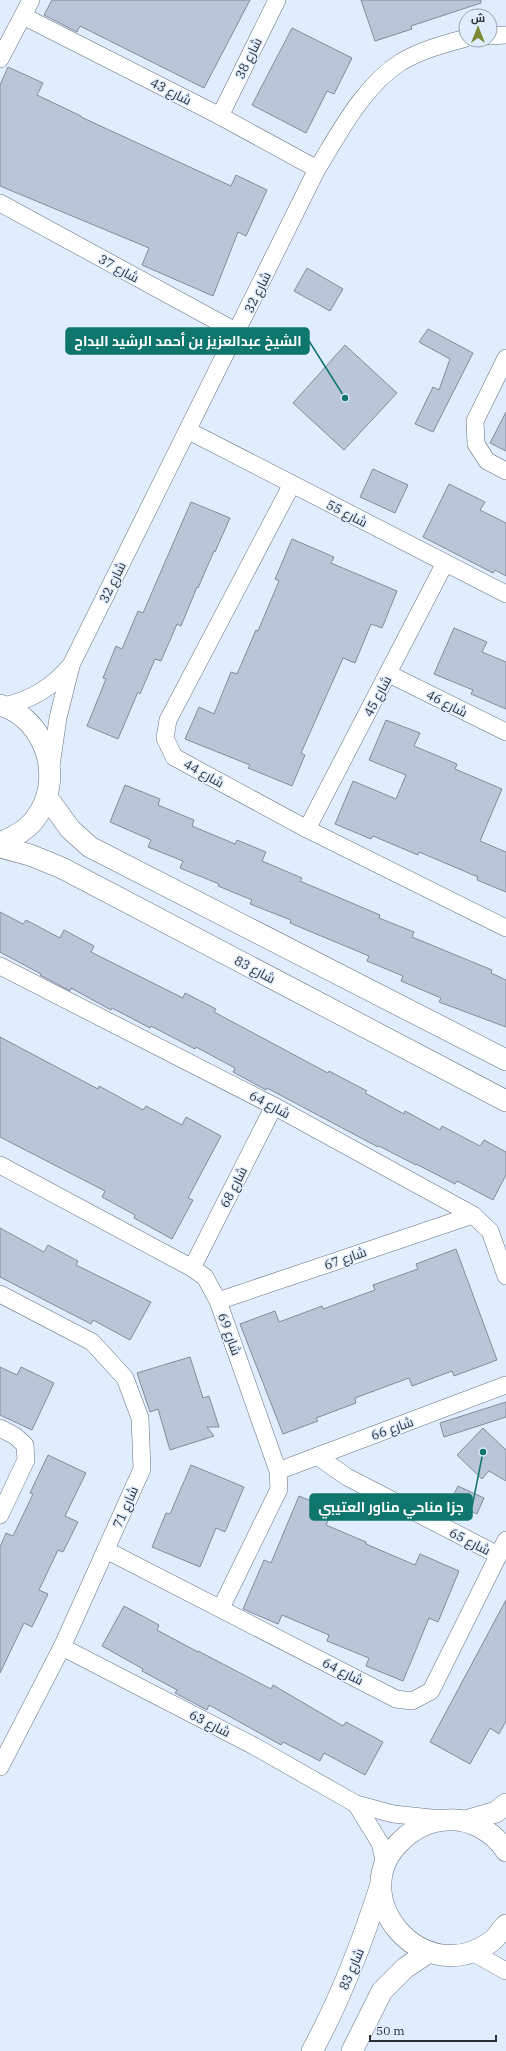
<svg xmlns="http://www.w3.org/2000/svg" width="506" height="2051" font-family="'IBM Plex Serif',Cairo,serif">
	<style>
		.building { fill: #bac6d7; stroke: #818d9c }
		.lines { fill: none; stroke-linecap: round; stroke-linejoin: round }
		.minor-casing { stroke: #667180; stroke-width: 18 }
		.tertiary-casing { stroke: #667180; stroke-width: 22 }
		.minor { stroke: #fff; stroke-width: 17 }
		.tertiary { stroke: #fff; stroke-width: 21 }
		.labels { text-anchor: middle; stroke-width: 3; stroke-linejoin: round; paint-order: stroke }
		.street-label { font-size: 13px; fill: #2c3137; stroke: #e0edfe }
		.leader { fill: none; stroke: #0f766e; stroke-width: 1.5 }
		.callout-dot { fill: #0f766e; stroke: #e0edfe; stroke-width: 1.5 }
		.callout { fill: #0f766e; stroke: #0f766e; stroke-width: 1.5 }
		.callout-label { font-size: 14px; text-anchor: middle; font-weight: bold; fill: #fff }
	</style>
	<rect width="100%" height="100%" fill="#e0edfe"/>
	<g class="building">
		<polygon points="52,0 250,0 204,88 80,26 77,32 44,15"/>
		<polygon points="361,0 481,0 481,3 411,26 412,29 375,41"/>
		<polygon points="292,28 352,58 334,94 327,91 306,133 252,105"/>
		<polygon points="8,67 43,83 37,95 81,116 81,117 231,186 236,175 267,190 246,236 238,232 213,296 142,265 149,248 0,186 0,85"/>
		<polygon points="307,268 343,289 330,311 294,291"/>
		<polygon points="428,329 473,353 433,432 415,424 433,387 439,390 450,359 419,342"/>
		<polygon points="345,345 397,393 344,450 293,403"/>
		<polygon points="506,412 506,451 490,443"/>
		<polygon points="373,469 408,485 395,513 360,497"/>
		<polygon points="449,484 485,502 480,510 506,523 506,576 495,570 493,573 423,537"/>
		<polygon points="191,502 230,518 215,552 214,551 198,588 197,587 181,626 177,624 161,661 155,659 140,694 138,692 118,739 87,726 106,679 103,678 116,646 122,649 138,611 143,613"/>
		<polygon points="292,539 334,557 331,563 397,591 382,628 371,624 355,663 343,658 301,753 305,755 292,786 248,768 250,765 185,739 199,707 214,714 231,672 237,674 256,630 258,631 279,581 275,579"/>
		<polygon points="454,628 487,642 482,652 506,662 506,709 471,694 473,690 434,674"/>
		<polygon points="386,720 420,733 414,746 457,764 455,769 502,789 480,841 506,852 506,892 477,880 478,877 419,852 418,855 373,836 371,839 335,824 353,781 396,799 406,775 369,760"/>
		<polygon points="125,785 160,799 158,805 194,820 192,826 235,844 237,840 266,852 262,861 302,878 300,881 380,915 379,918 414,932 412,937 492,970 491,973 506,980 506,1027 439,1002 441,998 401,981 403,976 367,961 369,956 290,923 291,920 250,904 252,900 218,886 219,884 180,868 183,861 148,847 151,840 110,822"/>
		<polygon points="0,912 23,924 26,920 60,938 64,930 94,946 91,952 183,998 185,993 216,1009 214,1012 328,1073 329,1071 367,1091 365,1093 404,1114 405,1111 440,1130 442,1126 480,1146 484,1140 506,1152 506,1175 493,1200 457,1181 455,1184 416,1164 416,1165 379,1146 378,1147 267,1088 266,1090 233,1072 235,1068 196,1047 195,1049 151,1026 150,1028 112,1008 111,1010 71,988 70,991 40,975 41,974 0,952"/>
		<polygon points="0,1037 98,1089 99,1086 143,1110 146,1106 182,1125 186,1117 221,1136 188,1198 193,1200 172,1239 134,1218 135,1215 102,1197 105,1191 0,1137"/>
		<polygon points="0,1228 44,1252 48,1245 78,1261 76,1265 151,1302 130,1340 93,1320 91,1324 0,1277"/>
		<polygon points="456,1249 497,1360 454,1376 452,1371 412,1386 409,1378 355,1398 356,1403 316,1418 318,1421 283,1434 240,1324 275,1311 279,1322 322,1306 323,1309 375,1290 373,1285 418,1269 416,1264"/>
		<polygon points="190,1357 203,1398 209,1396 219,1427 207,1427 214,1436 170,1450 158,1409 150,1412 137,1373"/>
		<polygon points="0,1367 17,1375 21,1367 54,1383 32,1430 0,1415"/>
		<polygon points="506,1402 506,1417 444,1437 440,1423"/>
		<polygon points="483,1428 506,1450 506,1481 489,1471 482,1479 457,1455"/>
		<polygon points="48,1455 86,1473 65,1516 78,1522 63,1552 58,1550 39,1590 48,1594 32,1627 24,1623 0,1673 0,1547 6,1533 13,1536 33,1494 30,1493"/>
		<polygon points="191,1465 244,1487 225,1532 216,1528 200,1567 152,1547 166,1513 170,1514"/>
		<polygon points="458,1486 484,1498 477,1514 450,1502"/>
		<polygon points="299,1496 333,1510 326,1525 366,1542 366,1544 415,1565 420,1554 459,1571 438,1622 429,1618 403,1681 366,1666 369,1658 327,1641 329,1635 282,1615 278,1624 243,1609 264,1560 271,1563"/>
		<polygon points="506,1600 506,1721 499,1734 490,1728 470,1764 430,1742"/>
		<polygon points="124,1606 159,1625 157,1630 198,1652 198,1651 271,1689 273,1685 343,1726 346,1722 383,1742 365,1775 324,1753 320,1761 283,1742 281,1745 209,1705 207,1710 175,1693 177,1690 142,1671 143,1669 102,1646"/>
	</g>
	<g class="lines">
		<g class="minor-casing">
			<g id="minor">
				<polyline points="23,16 220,116 317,169"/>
				<polyline points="490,36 506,35"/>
				<polyline points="0,59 31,0"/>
				<polyline points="220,116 277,0"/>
				<polyline points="0,203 237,332"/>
				<polyline points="506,358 475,421 476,444 487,461 506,471"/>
				<polyline points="189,431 506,594"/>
				<polyline points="292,484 168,720 165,738 174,757 307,829 506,928"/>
				<polyline points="389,674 506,732"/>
				<path d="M4 706C32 700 53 687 71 665L317 169C340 132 363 86 401 62 421 50 444 44 466 38"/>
				<polyline points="51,766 58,718 71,666"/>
				<polyline points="307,829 445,563"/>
				<polyline points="0,966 274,1106 473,1215 490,1231 506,1276"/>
				<polyline points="0,1165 192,1268 205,1277 218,1301 278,1471 279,1489 221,1608"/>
				<polyline points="192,1268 274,1106"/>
				<polyline points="0,1294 92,1342 125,1378 140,1418 142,1469 62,1647 0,1767"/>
				<polyline points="218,1301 473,1215"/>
				<polyline points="0,1428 15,1436 25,1445 26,1460 0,1515"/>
				<polyline points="317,1456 347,1477 498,1555"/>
				<polyline points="278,1471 506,1385"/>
				<polyline points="106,1550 396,1699 412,1701 431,1691 506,1540"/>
				<polyline points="62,1647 254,1746 356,1804 393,1814 441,1819"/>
				<polyline points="356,1804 380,1843 385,1864"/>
				<polyline points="472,1952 506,1971"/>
			</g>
		</g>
		<g class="tertiary-casing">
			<g id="tertiary">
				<path d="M0 705C47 719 65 781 35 819 26 831 13 837 0 843"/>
				<polyline points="47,797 70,829 90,847 506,1060"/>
				<polyline points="0,847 30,855 62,868 506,1101"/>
				<polyline points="465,1821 496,1812 506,1804"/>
				<path d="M506 1851C494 1832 470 1818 447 1820 429 1821 414 1828 401 1841 342 1897 424 1992 492 1941 497 1937 501 1930 506 1925"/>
				<path d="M312 2051C341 1998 362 1943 380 1887"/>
				<polyline points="352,2051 382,1991 405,1968 429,1952"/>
			</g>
		</g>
		<use href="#minor" class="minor"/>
		<use href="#tertiary" class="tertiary"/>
	</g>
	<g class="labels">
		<g class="street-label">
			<text transform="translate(248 58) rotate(-64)" y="5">شارع 38</text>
			<text transform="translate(171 91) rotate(27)" y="5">شارع 43</text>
			<text transform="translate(119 268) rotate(29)" y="5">شارع 37</text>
			<text transform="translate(257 292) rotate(-64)" y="5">شارع 32</text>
			<text transform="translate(347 513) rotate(27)" y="5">شارع 55</text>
			<text transform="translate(112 582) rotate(-64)" y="5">شارع 32</text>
			<text transform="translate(377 696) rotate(-62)" y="5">شارع 45</text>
			<text transform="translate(447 703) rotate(27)" y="5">شارع 46</text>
			<text transform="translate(204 773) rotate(29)" y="5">شارع 44</text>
			<text transform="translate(255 969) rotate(28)" y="5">شارع 83</text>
			<text transform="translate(270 1104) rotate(28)" y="5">شارع 64</text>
			<text transform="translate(233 1187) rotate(-63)" y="5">شارع 68</text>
			<text transform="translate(345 1258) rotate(-19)" y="5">شارع 67</text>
			<text transform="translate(230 1334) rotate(70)" y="5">شارع 69</text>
			<text transform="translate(392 1428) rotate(-20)" y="5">شارع 66</text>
			<text transform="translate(125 1507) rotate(-66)" y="5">شارع 71</text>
			<text transform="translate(470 1541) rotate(27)" y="5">شارع 65</text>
			<text transform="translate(343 1671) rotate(27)" y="5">شارع 64</text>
			<text transform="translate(210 1723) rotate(27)" y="5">شارع 63</text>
			<text transform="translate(351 1969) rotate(-67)" y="5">شارع 83</text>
		</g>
	</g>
	<path class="leader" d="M345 398L309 341M483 1452L472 1507"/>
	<g class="callout-dot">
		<circle cx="345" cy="398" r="4"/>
		<circle cx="483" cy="1452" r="4"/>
	</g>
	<g class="callout">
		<rect x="66" y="328" width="243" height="26" rx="4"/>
		<rect x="310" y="1494" width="162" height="26" rx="4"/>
	</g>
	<g class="callout-label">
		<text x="188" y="346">الشيخ عبدالعزيز بن أحمد الرشيد البداح</text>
		<text x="391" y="1512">جزا مناحي مناور العتيبي</text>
	</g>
	<g transform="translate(478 28)"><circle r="19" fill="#e0edfe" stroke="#98a2ae"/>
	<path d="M0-3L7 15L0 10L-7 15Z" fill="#7c8734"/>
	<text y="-6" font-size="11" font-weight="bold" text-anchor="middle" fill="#2c3137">ش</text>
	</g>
	<path d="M370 2035v6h126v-6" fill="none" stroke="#2c3137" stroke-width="2"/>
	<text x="376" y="2035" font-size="12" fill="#2c3137" stroke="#e0edfe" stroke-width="3" paint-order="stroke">50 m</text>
</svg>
